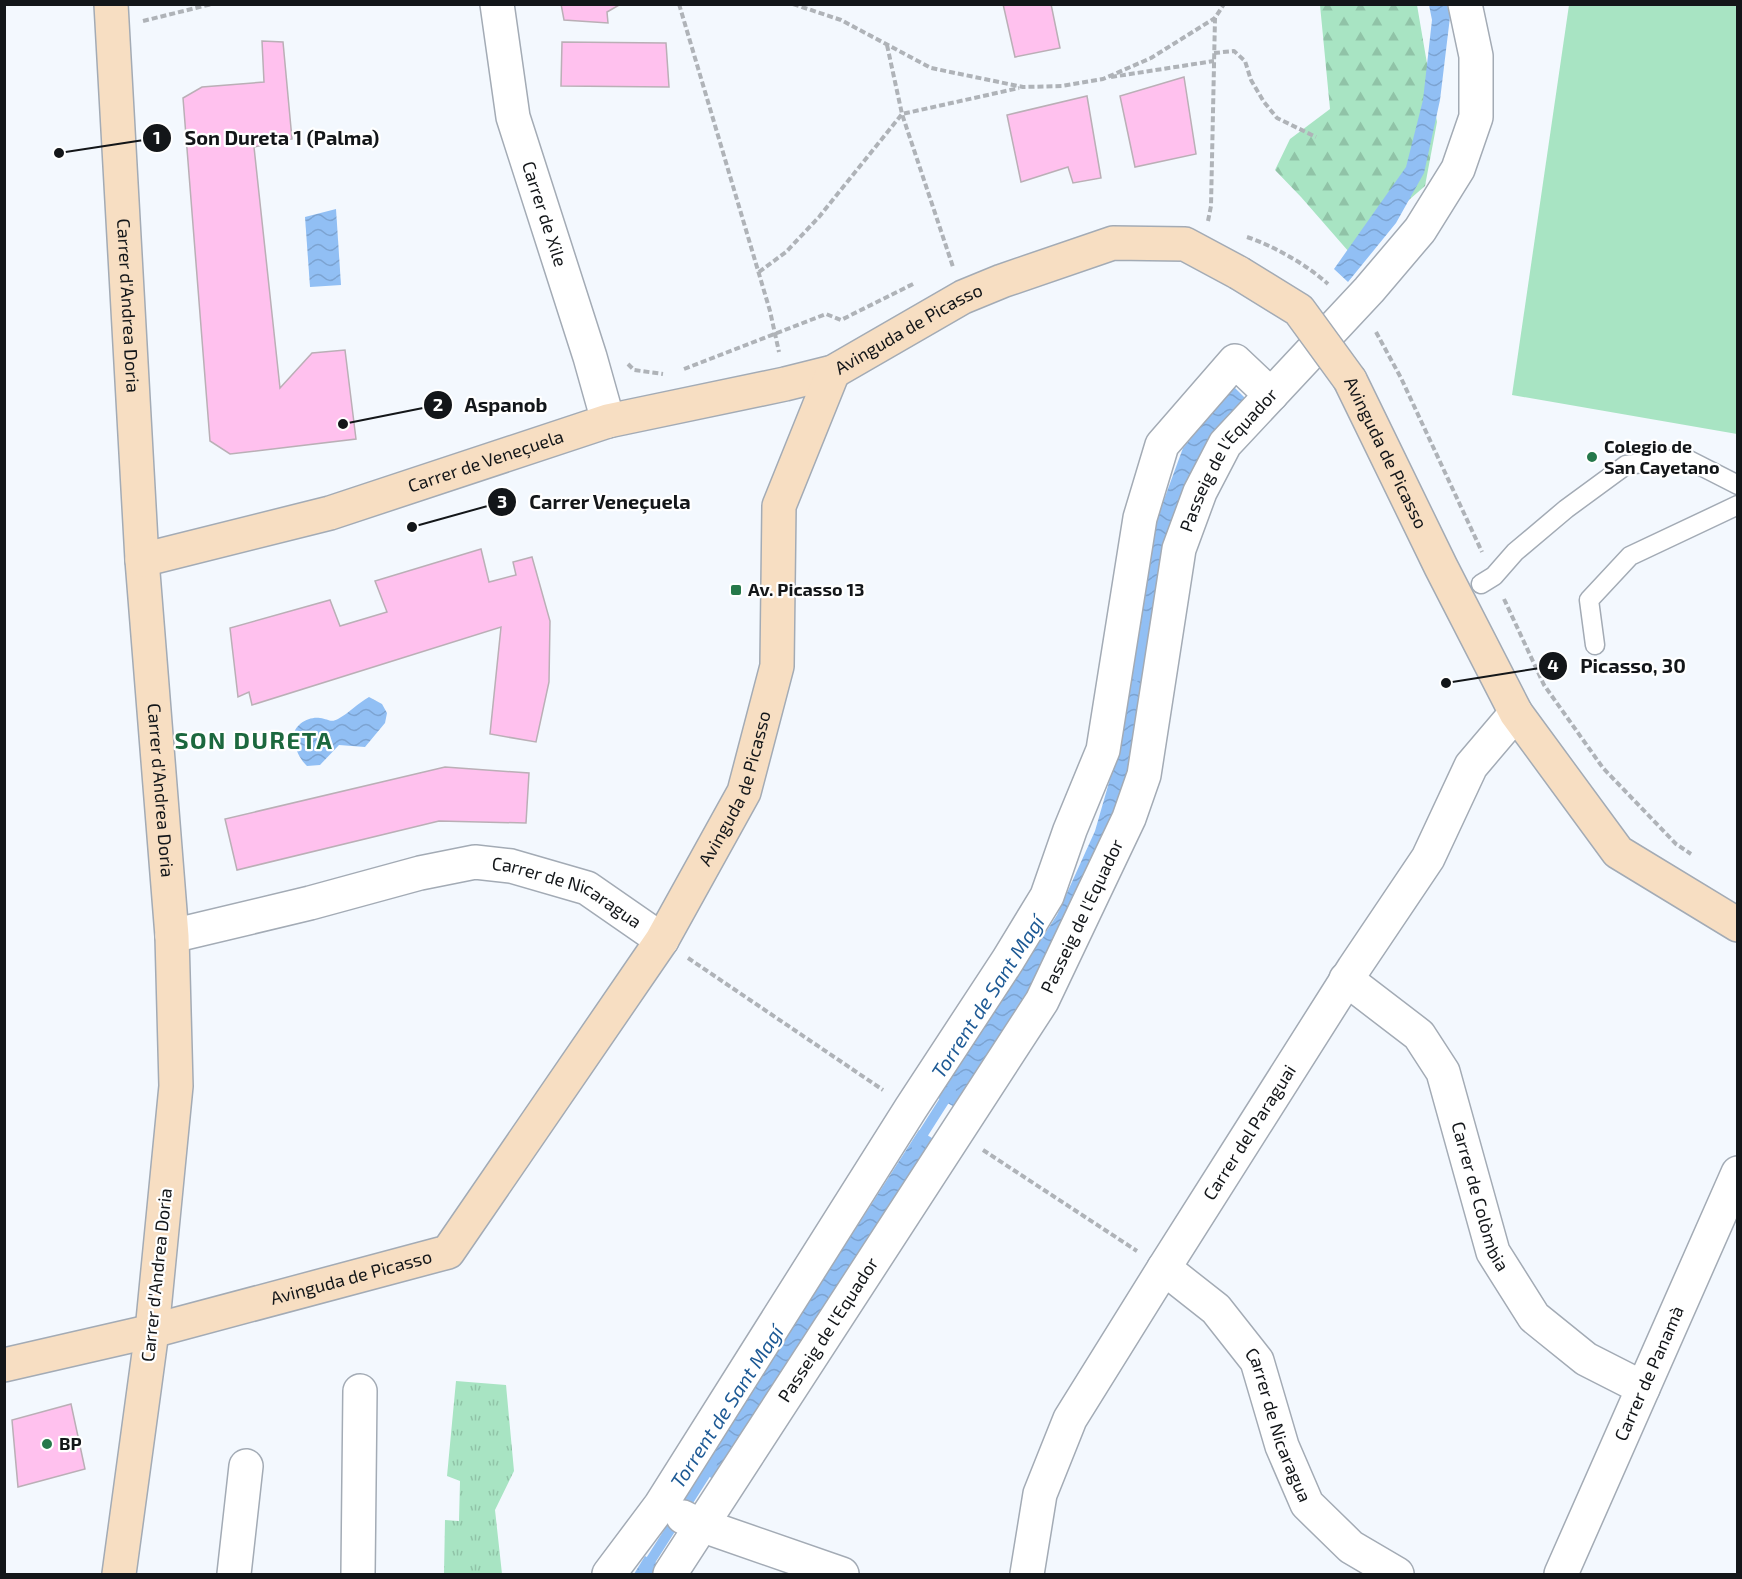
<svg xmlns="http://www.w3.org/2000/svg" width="1742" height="1579" font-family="'Exo 2',sans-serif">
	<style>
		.grass { fill: url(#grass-tufts) }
		.forest { fill: url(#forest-firs) }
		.pitch { fill: #a8e4c3 }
		.water { fill: url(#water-waves) }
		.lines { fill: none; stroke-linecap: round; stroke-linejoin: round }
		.stream { stroke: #91bff4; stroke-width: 10 }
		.building { fill: #ffc1ee; stroke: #baafb6; stroke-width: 1.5 }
		.lane-casing { stroke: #a3abb5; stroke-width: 21 }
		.street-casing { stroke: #a3abb5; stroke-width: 36 }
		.secondary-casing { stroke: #a3abb5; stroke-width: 36 }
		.path { stroke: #afb3b8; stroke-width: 4; stroke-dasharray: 6 3; stroke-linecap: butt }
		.lane { stroke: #fff; stroke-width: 18 }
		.street { stroke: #fff; stroke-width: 33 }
		.secondary { stroke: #f7dec2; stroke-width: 33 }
		.secondary-bridge-casing { stroke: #a3abb5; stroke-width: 36; stroke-linecap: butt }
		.secondary-bridge { stroke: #f7dec2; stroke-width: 33 }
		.poi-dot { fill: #25784a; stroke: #fff; stroke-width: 2 }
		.labels { text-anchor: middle; stroke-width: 4.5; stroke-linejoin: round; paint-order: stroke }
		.street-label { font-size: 18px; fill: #131619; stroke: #fff }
		.poi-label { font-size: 18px; font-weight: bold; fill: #131619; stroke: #fff; text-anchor: start }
		.water-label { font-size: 20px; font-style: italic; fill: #1e5a95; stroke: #fff }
		.district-label { font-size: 24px; font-weight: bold; letter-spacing: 1.5px; fill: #1c683e; stroke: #fff }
		.leader { fill: none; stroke: #131619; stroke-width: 2 }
		.callout-dot { fill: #131619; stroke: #fff; stroke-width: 2 }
		.mark-label { font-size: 18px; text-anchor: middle; font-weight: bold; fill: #fff }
		.callout-label { font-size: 20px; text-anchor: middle; font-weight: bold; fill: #131619; stroke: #fff; stroke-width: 4.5; stroke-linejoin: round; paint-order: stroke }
	</style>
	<defs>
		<pattern id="grass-tufts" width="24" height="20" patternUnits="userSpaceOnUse" patternTransform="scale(1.5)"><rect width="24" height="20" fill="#a8e4c3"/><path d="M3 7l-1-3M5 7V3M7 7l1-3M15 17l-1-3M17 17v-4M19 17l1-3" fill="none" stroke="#90c3a7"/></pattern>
		<pattern id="forest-firs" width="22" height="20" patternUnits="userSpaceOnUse" patternTransform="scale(1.5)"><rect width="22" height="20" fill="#a8e4c3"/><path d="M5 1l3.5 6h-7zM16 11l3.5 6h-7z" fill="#90c3a7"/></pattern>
		<pattern id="water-waves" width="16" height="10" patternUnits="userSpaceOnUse" patternTransform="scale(1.5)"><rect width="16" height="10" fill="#91bff4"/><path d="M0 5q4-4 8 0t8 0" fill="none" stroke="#7ca3d1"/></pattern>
	</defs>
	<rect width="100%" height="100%" fill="#f3f8fe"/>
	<polygon class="grass" points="456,1381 506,1385 514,1471 495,1510 502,1574 444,1574 445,1520 459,1521 460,1481 447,1476"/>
	<polygon class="forest" points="1320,5 1417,5 1437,122 1425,186 1349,252 1301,197 1275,170 1290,139 1330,109"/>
	<polygon class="pitch" points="1569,5 1737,5 1737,434 1512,395"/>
	<g class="water">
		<polygon points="1429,5 1447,5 1450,17 1440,100 1424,173 1396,223 1348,282 1334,269 1406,167 1423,100 1432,20"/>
		<polygon points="336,209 341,285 310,287 305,217"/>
		<polygon points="1234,387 1249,402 1157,640 1133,636 1155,524 1183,448"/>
		<polygon points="1128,661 1156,662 1134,786 1097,879 962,1111 938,1098 1057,915 1095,831 1114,765"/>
		<path d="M369 697 382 704 387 713 385 723 365 747 339 745 320 765 307 766C299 758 297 752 294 742 290 727 307 716 320 718 328 719 331 723 338 719 349 713 358 703 369 697Z"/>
		<polygon points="919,1130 940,1143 721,1484 700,1471"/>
		<polygon points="645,1556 665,1568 660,1574 634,1574"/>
	</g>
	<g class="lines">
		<g class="stream">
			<polyline points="1137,676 1145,626"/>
			<polyline points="916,1145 951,1090"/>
			<polyline points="642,1574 712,1464"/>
		</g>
	</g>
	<g class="building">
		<polygon points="561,4 621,4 607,12 608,23 564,20"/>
		<polygon points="1003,4 1051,4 1060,48 1015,57"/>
		<polygon points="262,41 283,42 292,139 254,147 280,388 312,353 345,350 356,439 230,454 210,441 183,98 202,87 264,82"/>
		<polygon points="562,42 666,43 669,87 561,86"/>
		<polygon points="1184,77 1196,154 1135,167 1120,96"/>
		<polygon points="1087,96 1101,178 1073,183 1068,167 1021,182 1007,115"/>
		<polygon points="481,549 489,582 516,575 513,562 532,557 550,621 549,682 536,742 490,734 501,627 252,705 249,692 238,697 230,628 330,600 340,626 387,612 375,581"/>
		<polygon points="445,767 529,773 526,823 439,821 237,870 225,819"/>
		<polygon points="71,1404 85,1469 18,1487 12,1420"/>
	</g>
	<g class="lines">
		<g class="lane-casing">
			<g id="lane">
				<polyline points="1481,584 1494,576 1515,552 1566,509 1626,465 1685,458 1738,485"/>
				<polyline points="1595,645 1589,600 1630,556 1738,505"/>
			</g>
		</g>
		<g class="street-casing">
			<g id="street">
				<path id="s1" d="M497 4 513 117 590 357 608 421"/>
				<path id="s2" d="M172 936 310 903 420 873 475 862 511 866 587 888 662 940"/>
				<path id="s3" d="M1346 979 1419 1035 1443 1072 1493 1252 1534 1317 1586 1359 1643 1388"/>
				<path id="s4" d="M1164 1268 1216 1309 1257 1361 1282 1446 1307 1504 1351 1547 1397 1574"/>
				<polyline points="683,1517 695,1523 842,1574"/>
				<polyline points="234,1574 246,1466"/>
				<polyline points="358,1574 360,1391"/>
				<polyline points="609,1574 660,1506 911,1108 1008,960 1047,896 1070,830 1103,750 1140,518 1162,445 1235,361 1271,395"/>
				<path id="s5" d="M670 1574 1042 1001 1129 818 1144 775 1179 549 1200 492 1225 444 1369 290 1420 230 1458 169 1476 117V56L1465 4"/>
				<path id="s6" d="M1027 1574 1040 1494 1070 1419 1164 1268 1354 968 1428 858 1471 766 1516 713"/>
				<path id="s7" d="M1561 1574 1738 1173"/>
			</g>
		</g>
		<g class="secondary-casing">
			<g id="secondary">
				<path id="s8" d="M111 4 142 560 172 936 176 1086 152 1331 119 1574"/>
				<path id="s9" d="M1350 380 1441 567 1516 713 1618 852 1738 925"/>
				<path id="s10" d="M142 560 330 513 608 421 785 384 833 372 963 297 1002 281 1113 243 1185 244 1239 273"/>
				<path id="s11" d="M4 1365 152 1331 448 1252 662 940 744 792 777 666 779 506 833 372"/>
			</g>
		</g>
		<g class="path">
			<polyline points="679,4 770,311 779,352"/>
			<polyline points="793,4 841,20 931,68 1023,87 1062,86 1103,79 1151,58 1215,18"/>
			<polyline points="143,21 212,4"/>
			<polyline points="887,45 902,114 953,267"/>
			<polyline points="1214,53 1234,51 1245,61 1251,80 1264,102 1277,118 1316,137"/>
			<polyline points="1111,77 1214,61"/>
			<polyline points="1208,221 1211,206 1215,18 1224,4"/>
			<path d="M1247 237C1274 246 1307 265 1328 284"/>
			<polyline points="759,272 786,252 819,217 902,114 1019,88"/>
			<polyline points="1376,332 1401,378 1482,552"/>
			<polyline points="628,364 634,370 663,374"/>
			<polyline points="684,369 826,314 841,320 915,283"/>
			<polyline points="1504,599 1544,685 1603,768 1676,844 1691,854"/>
			<polyline points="688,958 883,1090"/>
			<polyline points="983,1150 1137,1251"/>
		</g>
		<use href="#lane" class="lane"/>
		<use href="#street" class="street"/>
		<use href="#secondary" class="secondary"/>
		<g class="secondary-bridge-casing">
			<polyline id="secondary-bridge" points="1239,273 1299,310 1350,380"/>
		</g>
		<use href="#secondary-bridge" class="secondary-bridge"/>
	</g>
	<g class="poi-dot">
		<circle cx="1592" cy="457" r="6"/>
		<rect x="730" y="584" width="12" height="12" rx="3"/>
		<circle cx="47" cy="1444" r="6"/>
	</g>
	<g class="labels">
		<g class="street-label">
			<text dy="6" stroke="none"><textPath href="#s1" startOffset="216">Carrer de Xile</textPath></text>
			<text dy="6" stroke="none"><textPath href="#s8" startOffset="302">Carrer d'Andrea Doria</textPath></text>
			<text dy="6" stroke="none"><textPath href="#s10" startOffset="804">Avinguda de Picasso</textPath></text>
			<text dy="6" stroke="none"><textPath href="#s9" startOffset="81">Avinguda de Picasso</textPath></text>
			<text dy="6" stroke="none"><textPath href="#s10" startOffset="358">Carrer de Veneçuela</textPath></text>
			<text dy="6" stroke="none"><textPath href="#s5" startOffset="1263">Passeig de l'Equador</textPath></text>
			<text dy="6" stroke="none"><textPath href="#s11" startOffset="1006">Avinguda de Picasso</textPath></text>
			<text dy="6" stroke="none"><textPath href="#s8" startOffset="788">Carrer d'Andrea Doria</textPath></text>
			<text dy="6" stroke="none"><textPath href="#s2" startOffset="410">Carrer de Nicaragua</textPath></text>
			<text dy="6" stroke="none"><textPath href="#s5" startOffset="777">Passeig de l'Equador</textPath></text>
			<text dy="6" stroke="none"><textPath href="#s6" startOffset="500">Carrer del Paraguai</textPath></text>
			<text dy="6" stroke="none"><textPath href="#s3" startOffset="266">Carrer de Colòmbia</textPath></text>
			<text transform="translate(157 1275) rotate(-84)" y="6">Carrer d'Andrea Doria</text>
			<text dy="6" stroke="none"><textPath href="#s11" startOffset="358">Avinguda de Picasso</textPath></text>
			<text dy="6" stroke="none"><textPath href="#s5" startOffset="291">Passeig de l'Equador</textPath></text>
			<text dy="6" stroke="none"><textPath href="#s7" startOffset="219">Carrer de Panamà</textPath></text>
			<text dy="6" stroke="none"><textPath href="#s4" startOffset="200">Carrer de Nicaragua</textPath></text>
		</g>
		<g class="poi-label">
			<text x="1604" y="453">Colegio de<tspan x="1604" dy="21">San Cayetano</tspan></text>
			<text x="748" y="596">Av. Picasso 13</text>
			<text x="59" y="1450">BP</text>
		</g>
		<g class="water-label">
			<text transform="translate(988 997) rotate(-57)" y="7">Torrent de Sant Magí</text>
			<text transform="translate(727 1407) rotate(-57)" y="7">Torrent de Sant Magí</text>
		</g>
		<g class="district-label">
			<text x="254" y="749">SON DURETA</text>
		</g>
	</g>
	<path class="leader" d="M59 153L157 138M343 424L438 405M412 527L502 502M1446 683L1553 666"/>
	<g class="callout-dot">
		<circle cx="59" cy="153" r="6"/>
		<circle cx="343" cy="424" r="6"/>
		<circle cx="412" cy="527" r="6"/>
		<circle cx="1446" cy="683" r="6"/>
		<circle cx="157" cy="138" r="15"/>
		<circle cx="438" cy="405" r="15"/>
		<circle cx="502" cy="502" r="15"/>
		<circle cx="1553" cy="666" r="15"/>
	</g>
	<g class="mark-label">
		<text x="157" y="144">1</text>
		<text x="438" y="411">2</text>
		<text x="502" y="508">3</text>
		<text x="1553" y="672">4</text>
	</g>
	<g class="callout-label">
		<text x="282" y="145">Son Dureta 1 (Palma)</text>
		<text x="506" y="412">Aspanob</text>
		<text x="610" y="509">Carrer Veneçuela</text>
		<text x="1633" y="673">Picasso, 30</text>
	</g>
	<rect width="1742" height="1579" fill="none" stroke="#131619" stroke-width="12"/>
</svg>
